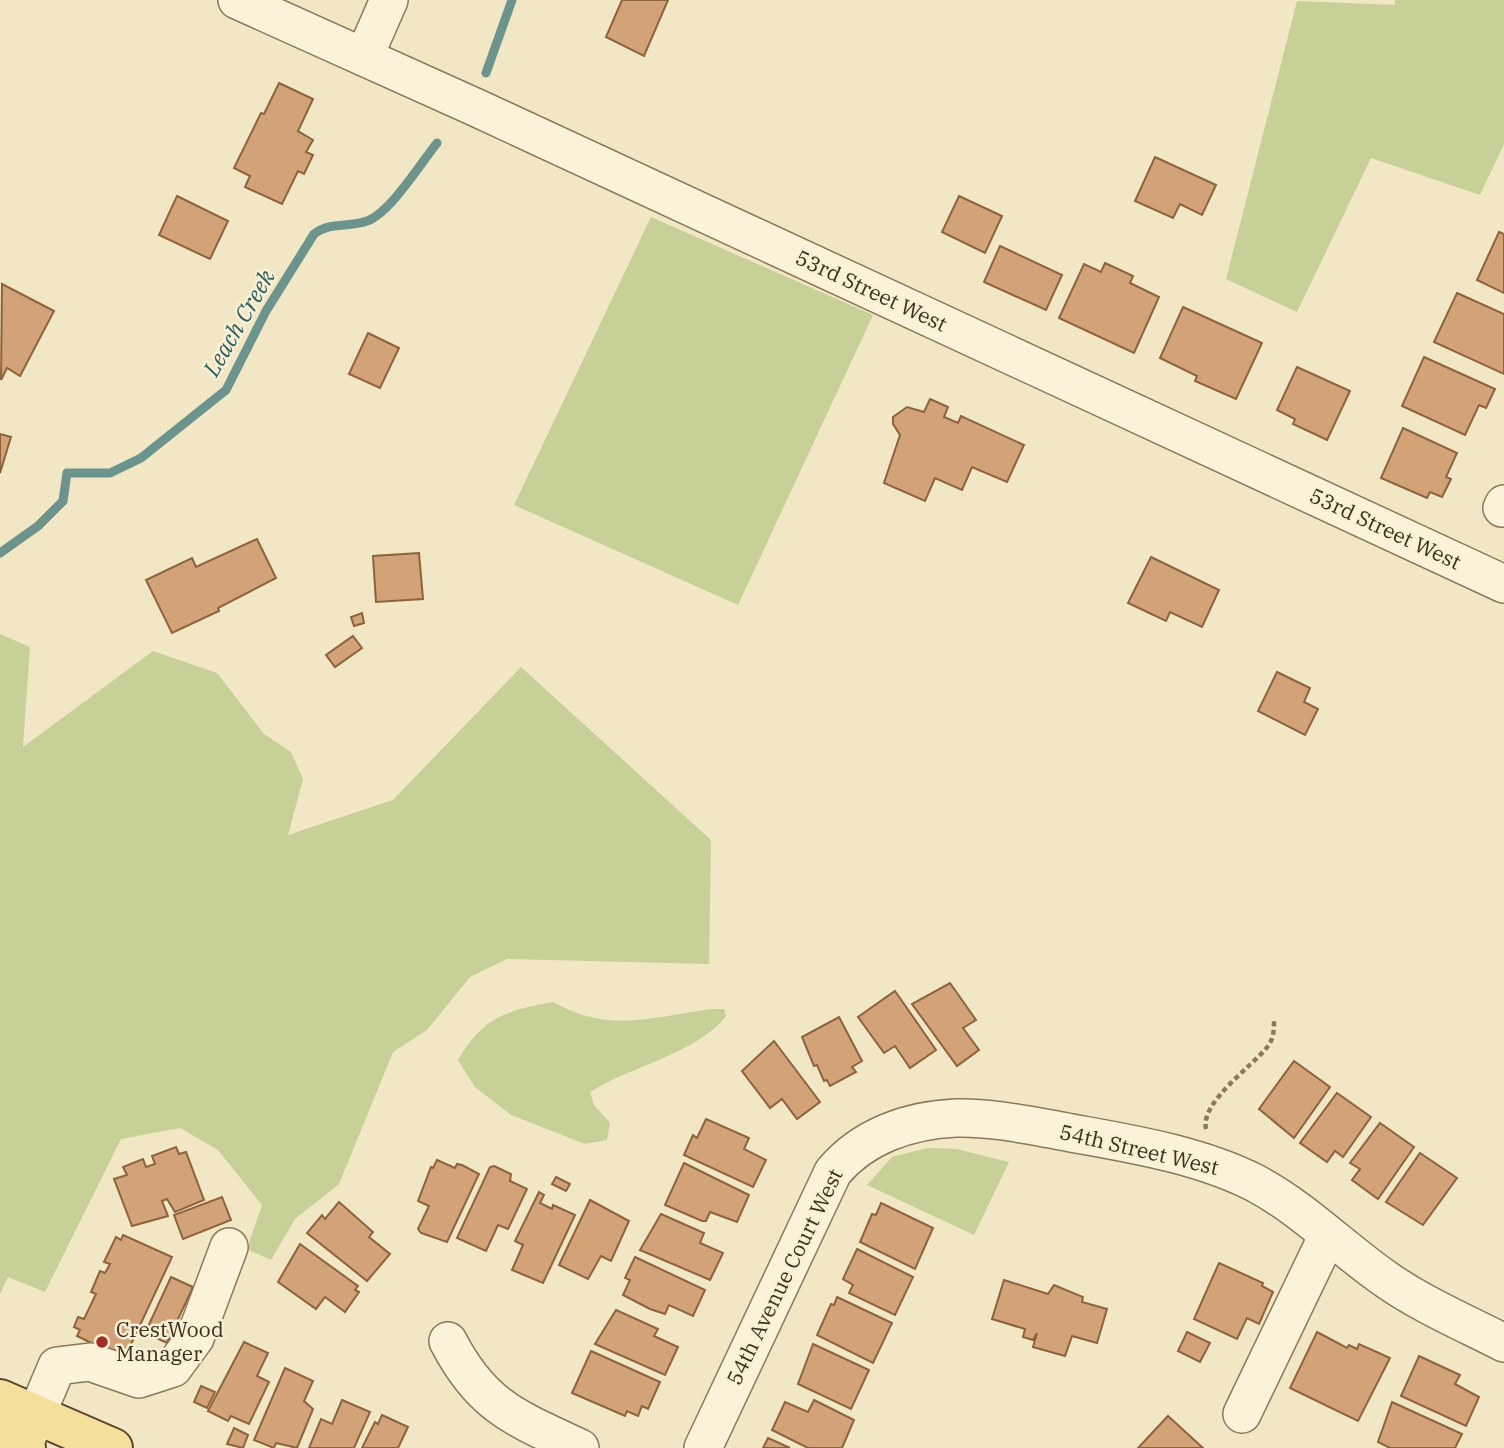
<svg xmlns="http://www.w3.org/2000/svg" width="1504" height="1448" font-family="'IBM Plex Serif',serif">
	<style>
		.green { fill: #c6d097 }
		.lines { fill: none; stroke-linecap: round; stroke-linejoin: round }
		.stream { stroke: #6c938c; stroke-width: 9 }
		.building { fill: #d2a378; stroke: #8e623d; stroke-width: 2 }
		.minor-casing { stroke: #8d7859; stroke-width: 40 }
		.major-casing { stroke: #5b462d; stroke-width: 42 }
		.path { stroke: #8d7859; stroke-width: 4.5; stroke-dasharray: 5 3.5; stroke-linecap: butt }
		.minor { stroke: #fbf3d9; stroke-width: 37 }
		.major { stroke: #f6df9a; stroke-width: 38 }
		.poi-dot { fill: #a02c25; stroke: #f8f0d5; stroke-width: 2.5 }
		.labels { text-anchor: middle; stroke-width: 5; stroke-linejoin: round; paint-order: stroke }
		.street-label { font-size: 21px; fill: #3c2f1e; stroke: #f8f0d5 }
		.poi-label { font-size: 21px; fill: #3c2f1e; stroke: #f8f0d5; text-anchor: start }
		.water-label { font-size: 23px; font-style: italic; fill: #2c5d5d; stroke: #f8f0d5 }
	</style>
	<rect width="100%" height="100%" fill="#f1e7c4"/>
	<g class="green">
		<polygon points="1395,0 1504,0 1504,144 1480,195 1371,158 1297,312 1226,279 1297,1 1395,5"/>
		<polygon points="651,217 873,315 738,605 514,505"/>
		<polygon points="0,634 30,647 23,747 153,651 217,673 264,734 291,752 303,779 288,835 393,800 521,667 711,840 709,964 507,959 470,977 427,1030 393,1052 339,1184 295,1219 271,1260 247,1249 262,1205 218,1150 180,1128 121,1139 45,1292 8,1277 0,1294"/>
		<path d="M553 1002C611 1034 651 1017 711 1009H724L726 1016C698 1053 629 1067 590 1092L594 1105 610 1123 607 1140 585 1144 511 1115 475 1087 458 1060C484 1016 506 1011 553 1002Z"/>
		<polygon points="927,1148 957,1149 1009,1162 974,1235 867,1185 892,1157"/>
	</g>
	<g class="lines">
		<g class="stream">
			<polyline points="486,73 512,0"/>
			<path d="M0 553 38 526 63 501 67 473H110L141 458 226 390 266 311 314 234C331 221 348 228 367 221 390 213 421 163 437 143"/>
		</g>
	</g>
	<g class="building">
		<polygon points="622,0 668,0 644,56 606,37"/>
		<polygon points="279,83 313,99 298,131 313,140 306,152 313,155 304,174 298,171 282,204 245,187 250,176 234,168 261,113 264,114"/>
		<polygon points="1155,157 1216,185 1202,215 1180,204 1173,218 1135,201"/>
		<polygon points="177,196 228,221 210,259 159,235"/>
		<polygon points="959,196 1002,216 985,253 942,232"/>
		<polygon points="1499,232 1504,234 1504,293 1477,280"/>
		<polygon points="1000,246 1062,275 1046,310 984,282"/>
		<polygon points="1105,263 1133,276 1130,283 1159,297 1134,353 1059,318 1084,264 1101,272"/>
		<polygon points="2,284 54,311 20,376 7,368 1,380"/>
		<polygon points="1457,293 1504,314 1504,374 1434,342"/>
		<polygon points="1183,307 1262,343 1236,399 1195,381 1197,376 1160,358"/>
		<polygon points="368,333 399,348 380,388 349,374"/>
		<polygon points="1424,357 1495,389 1486,408 1479,405 1465,435 1402,406"/>
		<polygon points="1297,367 1350,391 1327,440 1293,424 1295,419 1277,410"/>
		<polygon points="930,399 948,407 944,417 958,423 961,416 1024,445 1007,482 972,467 962,490 935,478 925,501 884,483 900,435 893,424 893,417 907,407 924,412"/>
		<polygon points="1403,428 1457,453 1446,477 1451,479 1442,497 1430,492 1427,498 1381,478"/>
		<polygon points="0,434 11,437 0,473"/>
		<polygon points="257,539 276,578 218,608 219,611 172,633 146,580 192,558 196,567"/>
		<polygon points="419,553 423,599 376,602 373,556"/>
		<polygon points="1151,557 1219,590 1202,627 1170,612 1166,621 1128,603"/>
		<polygon points="362,613 364,623 354,626 351,617"/>
		<polygon points="353,636 362,648 335,667 326,655"/>
		<polygon points="1277,672 1310,688 1304,702 1318,709 1305,735 1258,711"/>
		<polygon points="950,983 976,1020 963,1028 979,1050 957,1066 912,1004"/>
		<polygon points="895,991 936,1050 910,1068 895,1046 884,1053 858,1017"/>
		<polygon points="839,1017 862,1061 852,1067 856,1072 830,1086 827,1080 824,1081 817,1065 814,1066 802,1037"/>
		<polygon points="774,1041 820,1102 797,1119 782,1099 770,1108 742,1071"/>
		<polygon points="1294,1061 1330,1087 1294,1138 1259,1109"/>
		<polygon points="1337,1093 1371,1117 1343,1157 1335,1151 1327,1162 1300,1143"/>
		<polygon points="706,1119 749,1138 744,1149 766,1160 753,1187 684,1155 693,1135 697,1138"/>
		<polygon points="1380,1123 1414,1147 1378,1199 1352,1180 1360,1169 1350,1163"/>
		<polygon points="176,1147 179,1154 186,1152 204,1200 175,1212 167,1199 162,1201 168,1216 132,1226 114,1179 127,1175 123,1167 143,1159 146,1167 155,1164 152,1156"/>
		<polygon points="1420,1153 1457,1178 1423,1225 1386,1202"/>
		<polygon points="437,1160 455,1168 457,1164 462,1165 479,1174 447,1242 421,1233 418,1229 429,1206 418,1201 431,1167 433,1168"/>
		<polygon points="684,1163 749,1195 737,1222 710,1212 706,1221 702,1221 665,1205"/>
		<polygon points="494,1166 511,1174 510,1181 527,1189 508,1229 498,1225 486,1251 457,1238 490,1167"/>
		<polygon points="556,1177 570,1184 566,1191 552,1184"/>
		<polygon points="539,1192 544,1195 540,1203 552,1209 553,1205 575,1215 543,1283 512,1270 523,1245 515,1241"/>
		<polygon points="222,1197 231,1220 183,1239 174,1215"/>
		<polygon points="590,1200 629,1221 611,1261 601,1256 588,1279 559,1265"/>
		<polygon points="339,1202 373,1232 369,1237 390,1254 367,1281 307,1233 322,1215 325,1219"/>
		<polygon points="881,1203 933,1228 915,1269 860,1242 872,1214 876,1215"/>
		<polygon points="661,1214 704,1233 700,1243 723,1253 710,1280 640,1250"/>
		<polygon points="123,1235 172,1257 126,1355 114,1350 112,1353 77,1336 80,1330 74,1327 78,1317 84,1319 96,1294 91,1292 100,1271 105,1273 110,1264 104,1262 116,1237 121,1240"/>
		<polygon points="300,1244 358,1286 355,1290 359,1292 345,1312 325,1297 316,1309 278,1282"/>
		<polygon points="857,1249 913,1277 895,1315 849,1293 853,1285 843,1279"/>
		<polygon points="635,1257 705,1290 693,1316 669,1305 665,1314 650,1309 623,1295 630,1280 625,1278"/>
		<polygon points="1219,1263 1263,1283 1262,1286 1273,1292 1259,1324 1247,1318 1237,1339 1194,1319"/>
		<polygon points="171,1277 193,1287 167,1343 145,1333"/>
		<polygon points="1004,1280 1048,1294 1054,1285 1083,1297 1082,1302 1107,1309 1097,1343 1072,1336 1065,1356 1033,1347 1037,1333 1033,1340 1023,1337 1025,1329 992,1319"/>
		<polygon points="837,1297 892,1323 873,1363 817,1335 831,1304 834,1305"/>
		<polygon points="616,1310 658,1329 654,1336 678,1347 665,1375 595,1344"/>
		<polygon points="1187,1332 1210,1343 1200,1362 1178,1351"/>
		<polygon points="1317,1332 1347,1348 1349,1345 1357,1349 1359,1344 1390,1358 1358,1421 1290,1388"/>
		<polygon points="244,1342 268,1353 257,1376 269,1382 249,1424 231,1416 228,1421 208,1411"/>
		<polygon points="813,1344 869,1370 851,1409 798,1384"/>
		<polygon points="591,1351 660,1382 648,1409 642,1406 638,1416 627,1411 625,1416 572,1393"/>
		<polygon points="1419,1356 1460,1375 1455,1384 1479,1397 1466,1426 1401,1396"/>
		<polygon points="285,1368 313,1381 304,1401 313,1409 297,1448 276,1443 274,1448 254,1440"/>
		<polygon points="201,1386 215,1392 207,1408 194,1402"/>
		<polygon points="342,1400 370,1412 354,1448 309,1448 321,1419 332,1424"/>
		<polygon points="814,1400 854,1420 842,1448 808,1448 772,1430 785,1402 808,1412"/>
		<polygon points="1392,1402 1462,1434 1455,1448 1390,1448 1378,1442"/>
		<polygon points="382,1415 408,1427 398,1448 362,1448 375,1422 378,1424"/>
		<polygon points="1168,1416 1203,1448 1138,1448"/>
		<polygon points="234,1428 248,1435 243,1448 227,1444"/>
		<polygon points="768,1438 790,1448 763,1448"/>
	</g>
	<g class="lines">
		<g class="minor-casing">
			<g id="minor">
				<polyline points="237,0 477,108 1504,584"/>
				<polyline points="364,57 389,0"/>
				<polyline points="1502,508 1504,504"/>
				<path d="M448 1341C482 1407 516 1418 580 1448"/>
				<polyline points="1242,1414 1328,1235"/>
				<polyline points="25,1442 57,1366 90,1362 139,1379 173,1368 195,1338 229,1247"/>
				<path d="M703 1448 833 1172C863 1136 909 1120 956 1118 990 1117 1027 1125 1061 1131 1125 1143 1196 1153 1255 1183 1304 1209 1342 1249 1387 1280 1423 1305 1465 1323 1504 1343"/>
			</g>
		</g>
		<g class="major-casing">
			<g id="major">
				<polyline points="0,1399 113,1448"/>
				<polyline points="0,1436 26,1448"/>
			</g>
		</g>
		<path class="path" d="M1206 1129C1200 1102 1253 1066 1268 1046 1274 1038 1274 1029 1274 1019"/>
		<use href="#minor" class="minor"/>
		<use href="#major" class="major"/>
	</g>
	<circle class="poi-dot" cx="102" cy="1342" r="7"/>
	<g class="labels">
		<g class="street-label">
			<text transform="translate(871 291) rotate(25)" y="7">53rd Street West</text>
			<text transform="translate(1385 529) rotate(25)" y="7">53rd Street West</text>
			<text transform="translate(1139 1150) rotate(13)" y="7">54th Street West</text>
			<text transform="translate(785 1277) rotate(-64)" y="7">54th Avenue Court West</text>
		</g>
		<g class="poi-label">
			<text x="116" y="1337">CrestWood<tspan x="116" dy="24">Manager</tspan></text>
		</g>
		<g class="water-label">
			<text transform="translate(239 323) rotate(-60)" y="8">Leach Creek</text>
		</g>
	</g>
</svg>
